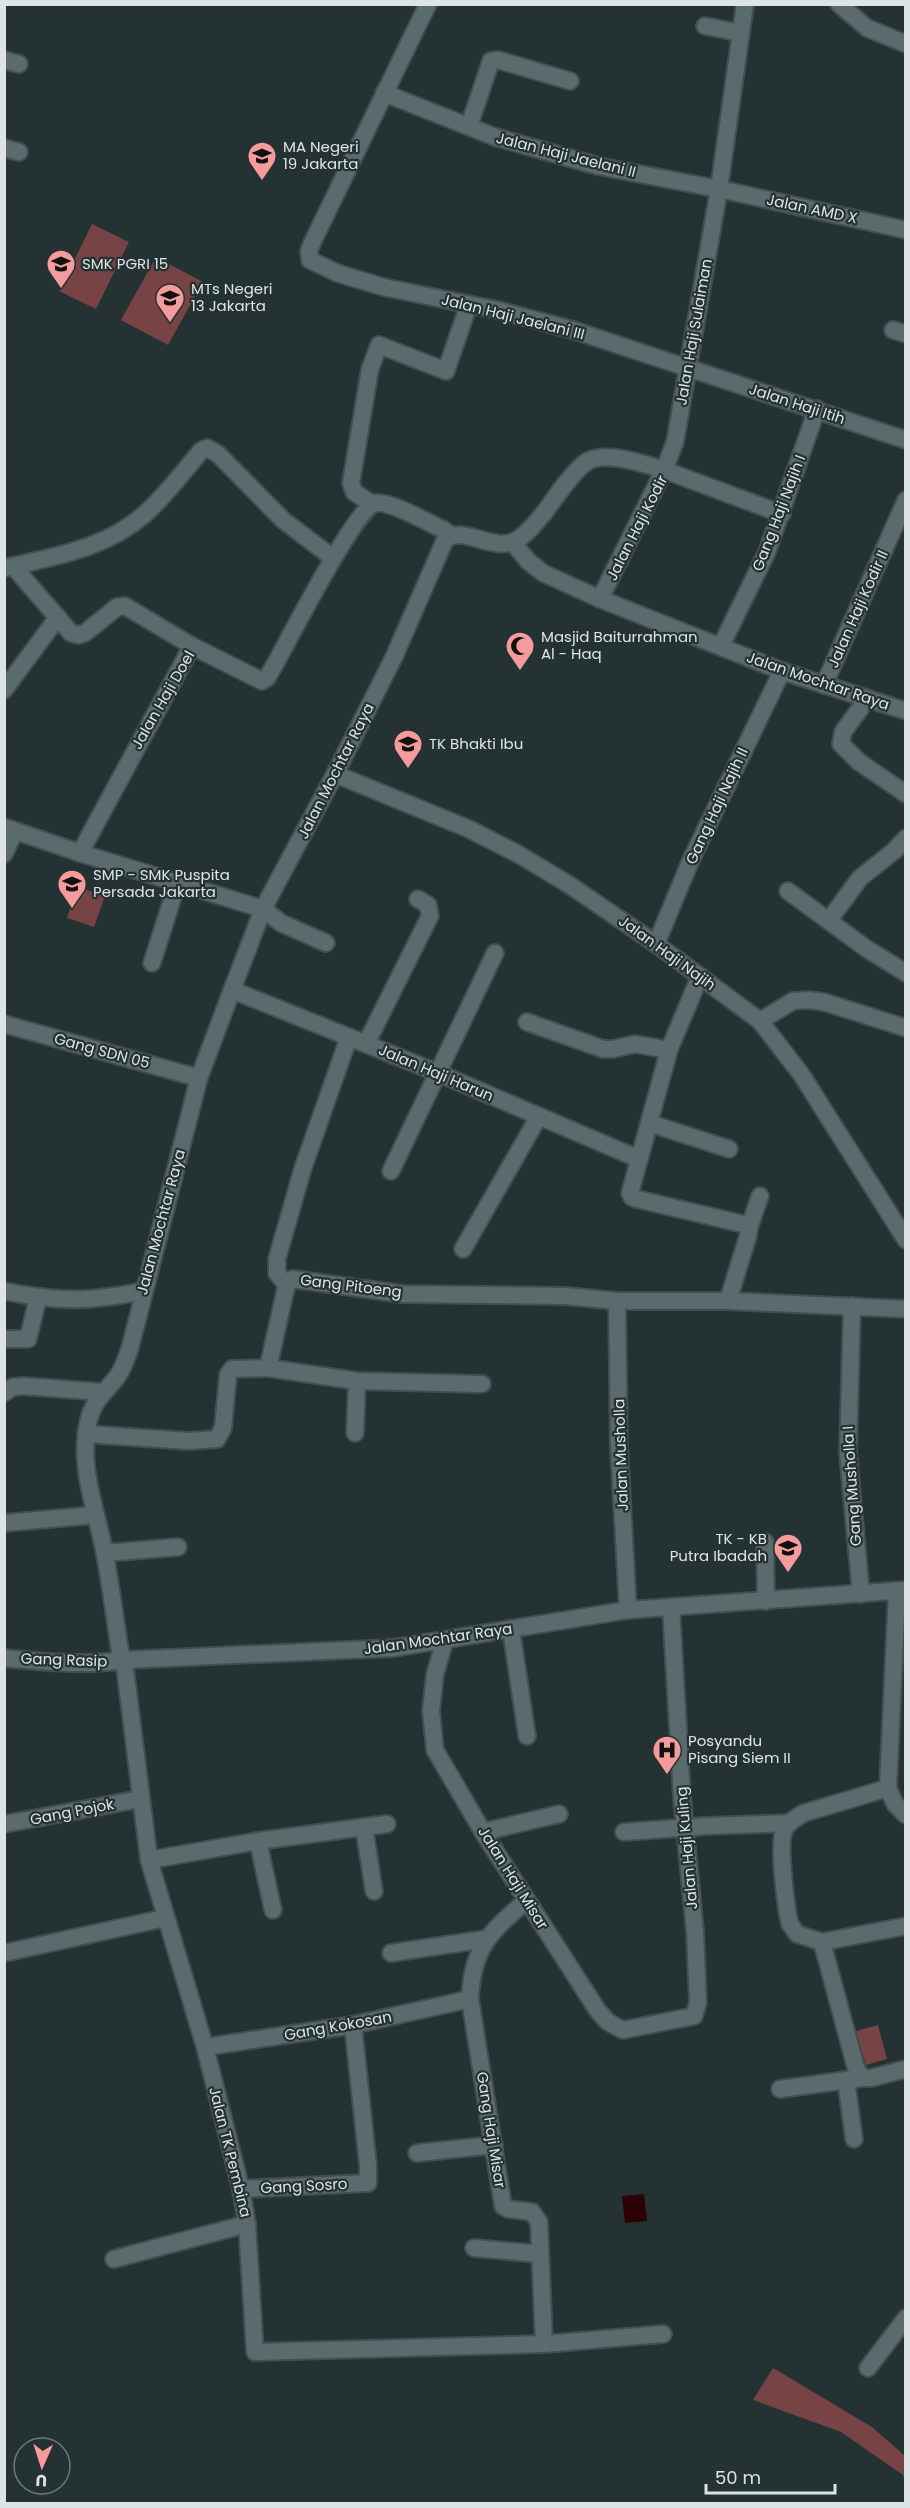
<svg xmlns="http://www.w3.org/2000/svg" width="910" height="2508" font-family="Poppins,sans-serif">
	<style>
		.green { fill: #774344 }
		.water { fill: #2b0106 }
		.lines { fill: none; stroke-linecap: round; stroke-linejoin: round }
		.minor-casing { stroke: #434e50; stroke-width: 20 }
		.tertiary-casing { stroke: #434e50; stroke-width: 20 }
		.minor { stroke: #5b6a6c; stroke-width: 16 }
		.tertiary { stroke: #5b6a6c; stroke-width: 16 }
		.labels { text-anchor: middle; stroke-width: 4.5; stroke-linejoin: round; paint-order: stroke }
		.poi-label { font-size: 15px; fill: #dce4e5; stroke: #253234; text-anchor: start }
		.street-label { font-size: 15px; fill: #dce4e5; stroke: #253234 }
	</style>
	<rect width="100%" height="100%" fill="#253234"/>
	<g class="green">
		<polygon points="92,224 129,242 96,309 59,291"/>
		<polygon points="156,257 203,282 168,345 121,320"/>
		<polygon points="77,887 105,896 94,927 67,918"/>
		<polygon points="878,2025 887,2059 866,2065 856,2031"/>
		<polygon points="773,2368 872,2427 905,2456 905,2481 903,2475 841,2432 753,2400"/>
	</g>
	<polygon class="water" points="644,2194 647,2221 625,2223 622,2196"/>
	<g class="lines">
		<g class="minor-casing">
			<g id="minor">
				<polyline points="428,4 312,243 309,251 310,260 337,273 383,287 497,310 573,330 906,440"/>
				<polyline points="839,4 867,28 906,44"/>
				<polyline points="705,26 741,33"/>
				<polyline points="4,60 19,64"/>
				<polyline points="384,93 495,137 598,166 719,189 906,230"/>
				<polyline points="469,126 491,61 498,60 570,81"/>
				<polyline points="4,148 19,152"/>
				<polyline points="893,330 906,334"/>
				<polyline points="372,504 354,492 351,483 370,369 379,345 446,371 469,304"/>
				<polyline points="513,543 528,561 543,573 600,599 782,671 906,711"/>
				<path d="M13 566 71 633 79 635 85 633 117 607 125 606 192 646 262 681 267 678 274 666C287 643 357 505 376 503 391 501 428 523 444 530L450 535"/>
				<path d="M5 568C55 556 106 549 146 513 166 495 183 472 201 451L207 448 218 454 283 520 333 558"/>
				<polyline points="600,599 664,470 782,514"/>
				<polyline points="721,646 767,552 817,409"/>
				<polyline points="824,685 906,500"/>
				<polyline points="4,690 58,617"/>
				<polyline points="867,699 843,732 841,744 859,762 906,794"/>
				<polyline points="335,774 469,829 518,854 568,884 656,944 760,1021 801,1074 906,1240"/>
				<polyline points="80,853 192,646"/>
				<polyline points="4,854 15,831"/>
				<polyline points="788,891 867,949 906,973"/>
				<polyline points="263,909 281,923 326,943"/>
				<polyline points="829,920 860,878 894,851 906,838"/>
				<polyline points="656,944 691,860 782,671"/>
				<polyline points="152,963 178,881"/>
				<polyline points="700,976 669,1050 630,1193 632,1197 637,1199 747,1225 749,1228 748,1236 728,1301"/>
				<polyline points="232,990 438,1073 639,1159"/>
				<polyline points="760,1021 793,1001 808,1000 824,1002 906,1028"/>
				<polyline points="527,1022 603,1049 613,1049 635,1044 669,1050"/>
				<polyline points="4,1024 199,1078"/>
				<polyline points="366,1044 430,916 428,905 418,899"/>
				<polyline points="649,1123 729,1149"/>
				<polyline points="391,1171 495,953"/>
				<polyline points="749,1228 760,1196"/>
				<polyline points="463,1249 539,1116"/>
				<polyline points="287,1286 277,1273 277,1259 303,1168 349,1037"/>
				<path d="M4 1291C59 1302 89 1302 143 1291"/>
				<polyline points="617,1301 619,1448 628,1610"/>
				<polyline points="852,1306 848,1453 861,1594"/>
				<polyline points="4,1339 28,1339 38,1298"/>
				<polyline points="268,1368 357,1381 482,1384"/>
				<polyline points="4,1393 13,1387 23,1386 102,1392"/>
				<polyline points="355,1433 357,1381"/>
				<polyline points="86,1434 189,1441 217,1439 223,1428 228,1375 232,1369 268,1368 287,1283 293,1279 402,1294 565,1296 617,1301 728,1301 906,1309"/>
				<polyline points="4,1523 95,1515"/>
				<polyline points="765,1542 766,1601"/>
				<polyline points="105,1553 178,1547"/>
				<polyline points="897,1591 888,1788 895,1804 906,1815"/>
				<polyline points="511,1629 527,1736"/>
				<polyline points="445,1640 435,1674 431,1711 435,1750 483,1832 598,2011 608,2022 623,2030 694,2016 698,2002 695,1932 682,1797 671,1607"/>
				<path d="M4 1658C44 1662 85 1666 124 1660L149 1860 205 2047 241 2189 247 2224 255 2352 544 2344 663 2334"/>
				<path d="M888 1788 804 1813C796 1818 787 1822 784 1831 778 1844 786 1909 790 1924L797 1934 822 1942 856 2068 862 2078H871L906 2069"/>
				<polyline points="4,1824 140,1799"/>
				<polyline points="364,1827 374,1891"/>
				<polyline points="483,1832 559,1814"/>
				<polyline points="624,1832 706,1826 790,1823"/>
				<polyline points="258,1841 273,1910"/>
				<polyline points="149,1860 258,1841 387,1824"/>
				<path d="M526 1901C490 1932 472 1948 470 1999L503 2206 508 2209 532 2212 539 2222 544 2344"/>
				<polyline points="822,1942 906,1926"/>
				<polyline points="4,1953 165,1918"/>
				<polyline points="391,1953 486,1939"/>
				<polyline points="205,2047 353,2025 470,1999"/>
				<polyline points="846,2080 854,2139"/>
				<polyline points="780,2089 862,2078"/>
				<polyline points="417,2153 494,2145"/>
				<polyline points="241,2189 368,2183 368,2165 353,2025"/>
				<polyline points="474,2248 540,2254"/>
				<polyline points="114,2259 247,2224"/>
				<polyline points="868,2368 906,2318"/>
			</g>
		</g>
		<g class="tertiary-casing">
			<g id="tertiary">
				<path d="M745 4 719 189 675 442 664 470C645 464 602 449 585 463 569 476 556 497 544 513 535 523 527 535 515 541 493 552 460 524 445 540L394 657 335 774 263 909 232 990 199 1078 130 1348C127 1357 124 1366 119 1374 109 1389 93 1400 89 1419 77 1466 97 1510 105 1555 111 1587 115 1619 120 1651L124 1660 393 1648 628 1610 906 1590"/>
				<polyline points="4,827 80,853 263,909"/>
			</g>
		</g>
		<use href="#minor" class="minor"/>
		<use href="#tertiary" class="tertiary"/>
	</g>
	<defs>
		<g id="school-pin" transform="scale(1.5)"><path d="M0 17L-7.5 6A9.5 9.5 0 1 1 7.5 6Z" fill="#f59b9c" stroke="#253234"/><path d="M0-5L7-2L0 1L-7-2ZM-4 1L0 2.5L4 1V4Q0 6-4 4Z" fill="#111"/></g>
		<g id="mosque-pin" transform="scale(1.5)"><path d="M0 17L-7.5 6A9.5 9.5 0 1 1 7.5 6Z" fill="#f59b9c" stroke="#253234"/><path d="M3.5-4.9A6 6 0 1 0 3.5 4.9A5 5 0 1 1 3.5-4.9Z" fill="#111"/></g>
		<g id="hospital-pin" transform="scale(1.5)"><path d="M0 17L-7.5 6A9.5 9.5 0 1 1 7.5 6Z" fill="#f59b9c" stroke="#253234"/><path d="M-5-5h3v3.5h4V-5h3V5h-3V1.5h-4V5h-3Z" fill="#111"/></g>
	</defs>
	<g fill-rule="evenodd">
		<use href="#school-pin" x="262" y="156"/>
		<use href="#school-pin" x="61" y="264"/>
		<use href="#school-pin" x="170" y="298"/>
		<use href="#mosque-pin" x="520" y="646"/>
		<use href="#school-pin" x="408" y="744"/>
		<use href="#school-pin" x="72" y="884"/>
		<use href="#school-pin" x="788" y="1548"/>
		<use href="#hospital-pin" x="667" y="1750"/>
	</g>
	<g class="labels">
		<g class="poi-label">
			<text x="283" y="152">MA Negeri<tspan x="283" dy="17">19 Jakarta</tspan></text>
			<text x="82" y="269">SMK PGRI 15</text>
			<text x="191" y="294">MTs Negeri<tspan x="191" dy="17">13 Jakarta</tspan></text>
			<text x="541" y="642">Masjid Baiturrahman<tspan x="541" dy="17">Al - Haq</tspan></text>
			<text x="429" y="749">TK Bhakti Ibu</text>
			<text x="93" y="880">SMP - SMK Puspita<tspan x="93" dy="17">Persada Jakarta</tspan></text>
			<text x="767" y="1544" text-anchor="end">TK - KB<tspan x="767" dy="17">Putra Ibadah</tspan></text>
			<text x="688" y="1746">Posyandu<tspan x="688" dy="17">Pisang Siem II</tspan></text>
		</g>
		<g class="street-label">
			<text transform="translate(566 155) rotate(14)" y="5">Jalan Haji Jaelani II</text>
			<text transform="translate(812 209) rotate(12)" y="5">Jalan AMD X</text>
			<text transform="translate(513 317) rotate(14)" y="5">Jalan Haji Jaelani III</text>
			<text transform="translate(694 332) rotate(-80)" y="5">Jalan Haji Sulaiman</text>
			<text transform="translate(797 404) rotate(18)" y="5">Jalan Haji Itih</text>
			<text transform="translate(779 513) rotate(-69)" y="5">Gang Haji Najih I</text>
			<text transform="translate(637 528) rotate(-63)" y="5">Jalan Haji Kodir</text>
			<text transform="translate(858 609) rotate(-66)" y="5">Jalan Haji Kodir II</text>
			<text transform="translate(818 681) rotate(19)" y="5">Jalan Mochtar Raya</text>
			<text transform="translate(163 700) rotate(-60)" y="5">Jalan Haji Doel</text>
			<text transform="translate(336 771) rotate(-63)" y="5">Jalan Mochtar Raya</text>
			<text transform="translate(717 806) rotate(-65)" y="5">Gang Haji Najih II</text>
			<text transform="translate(667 953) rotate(36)" y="5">Jalan Haji Najih</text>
			<text transform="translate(102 1051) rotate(15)" y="5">Gang SDN 05</text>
			<text transform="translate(436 1073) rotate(23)" y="5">Jalan Haji Harun</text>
			<text transform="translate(161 1222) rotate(-75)" y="5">Jalan Mochtar Raya</text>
			<text transform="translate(351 1286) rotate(7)" y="5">Gang Pitoeng</text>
			<text transform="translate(621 1455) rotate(-92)" y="5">Jalan Musholla</text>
			<text transform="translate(852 1486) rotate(-94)" y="5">Gang Musholla I</text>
			<text transform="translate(438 1639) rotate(-8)" y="5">Jalan Mochtar Raya</text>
			<text transform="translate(64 1660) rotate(2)" y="5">Gang Rasip</text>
			<text transform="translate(72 1812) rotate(-11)" y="5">Gang Pojok</text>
			<text transform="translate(687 1848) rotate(-95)" y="5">Jalan Haji Kuling</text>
			<text transform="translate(513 1878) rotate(58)" y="5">Jalan Haji Misar</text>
			<text transform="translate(338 2026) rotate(-10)" y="5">Gang Kokosan</text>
			<text transform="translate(491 2130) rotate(81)" y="5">Gang Haji Misar</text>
			<text transform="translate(230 2152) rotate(76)" y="5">Jalan TK Pembina</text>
			<text transform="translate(304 2186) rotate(-3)" y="5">Gang Sosro</text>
		</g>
	</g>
	<rect width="910" height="2508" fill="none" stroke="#dce4e5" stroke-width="12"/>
	<g transform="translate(42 2466) rotate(183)"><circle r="28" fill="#253234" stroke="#6e797b" stroke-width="1.5"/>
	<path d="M0-4.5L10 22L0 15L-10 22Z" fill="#f59b9c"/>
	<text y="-9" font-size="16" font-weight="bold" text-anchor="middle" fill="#dce4e5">U</text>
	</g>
	<path d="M706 2484v9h129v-9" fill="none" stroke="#dce4e5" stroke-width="3"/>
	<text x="715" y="2484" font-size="18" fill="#dce4e5" stroke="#253234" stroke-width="4.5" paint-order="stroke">50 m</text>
</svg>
